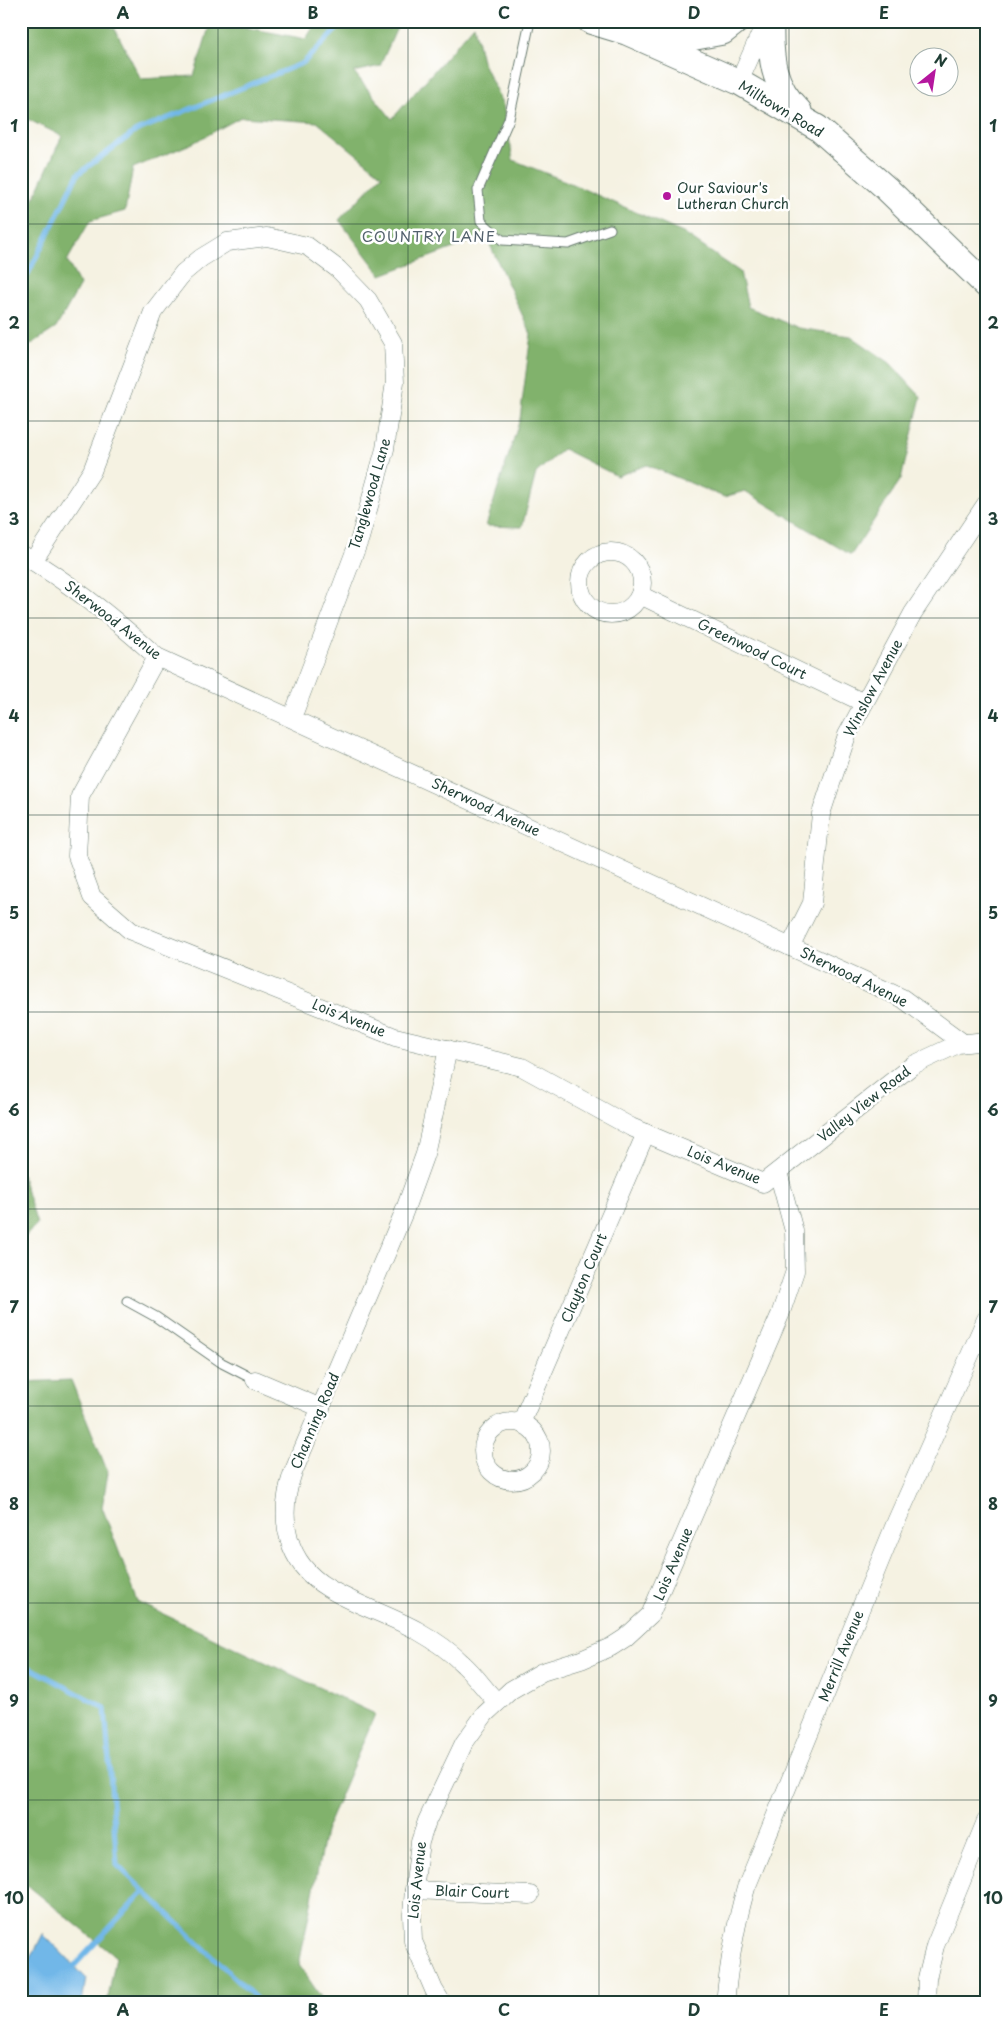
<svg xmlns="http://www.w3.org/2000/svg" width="1007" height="2024" font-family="'Playpen Sans',sans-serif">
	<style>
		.forest { fill: #81b26c; stroke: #507850 }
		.water { fill: #71b7e8; stroke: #487a8e }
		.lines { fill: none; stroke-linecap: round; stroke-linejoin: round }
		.stream { stroke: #71b7e8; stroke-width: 5 }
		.lane-casing { stroke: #6a7c71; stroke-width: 11 }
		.street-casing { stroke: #6a7c71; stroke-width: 19 }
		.secondary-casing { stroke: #6a7c71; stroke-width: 27 }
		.lane { stroke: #fff; stroke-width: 9 }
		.street { stroke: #fff; stroke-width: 18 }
		.secondary { stroke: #fff; stroke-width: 25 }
		.grid { fill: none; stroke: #1f3d34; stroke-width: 1; stroke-opacity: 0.55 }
		.poi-dot { fill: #b5179e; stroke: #fff; stroke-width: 2 }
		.labels { text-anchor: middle; stroke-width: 5; stroke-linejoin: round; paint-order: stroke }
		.street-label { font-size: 14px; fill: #1f3d34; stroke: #fff }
		.poi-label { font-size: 14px; fill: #1f3d34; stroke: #fff; text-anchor: start }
		.neighbourhood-label { font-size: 15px; letter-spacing: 1px; fill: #54626e; stroke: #fff }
		.neatline { fill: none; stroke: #1f3d34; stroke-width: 2 }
		.grid-label { font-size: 16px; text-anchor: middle; font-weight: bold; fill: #1f3d34 }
	</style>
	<rect width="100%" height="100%" fill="#fff"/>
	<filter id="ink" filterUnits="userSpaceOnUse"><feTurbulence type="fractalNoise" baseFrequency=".02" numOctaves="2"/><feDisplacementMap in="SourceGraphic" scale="10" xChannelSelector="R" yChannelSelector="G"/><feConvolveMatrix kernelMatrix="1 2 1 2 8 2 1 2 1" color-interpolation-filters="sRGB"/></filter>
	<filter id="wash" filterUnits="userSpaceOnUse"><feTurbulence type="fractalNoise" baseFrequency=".0096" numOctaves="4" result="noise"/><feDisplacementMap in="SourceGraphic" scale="20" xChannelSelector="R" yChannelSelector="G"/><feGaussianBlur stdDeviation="1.12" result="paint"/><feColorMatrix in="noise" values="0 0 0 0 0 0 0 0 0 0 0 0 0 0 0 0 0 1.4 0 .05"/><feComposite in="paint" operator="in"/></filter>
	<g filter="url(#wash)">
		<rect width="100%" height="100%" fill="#f5f2e2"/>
		<g class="forest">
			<polygon points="21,21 99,21 115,29 141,79 194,76 211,21 306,39 317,21 400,21 380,66 354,72 392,119 474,25 482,61 503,105 513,160 563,180 683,233 740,272 748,307 798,328 851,336 890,363 921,397 901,479 851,555 745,491 724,497 647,465 617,476 563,449 536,473 522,527 486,526 520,419 531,334 486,236 381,275 339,220 382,175 317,122 241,117 193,143 133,168 125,211 90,221 67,261 80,285 56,328 21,351 21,216 34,198 62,136 21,116"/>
			<polygon points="590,21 737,21 680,40"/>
			<polygon points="21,1173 37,1224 21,1241"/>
			<polygon points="71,1380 108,1473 102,1507 138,1602 375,1714 325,1832 299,1965 325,2003 107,2003 116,1957 21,1880 21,1382"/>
		</g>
		<polygon class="water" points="43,1934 86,1978 82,2003 21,2003 21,1978"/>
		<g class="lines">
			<g class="stream">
				<polyline points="21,288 78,174 136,131 303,63 345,21"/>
				<polyline points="21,1656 23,1664 105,1708 117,1865 261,2003"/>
				<polyline points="74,1966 144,1891"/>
			</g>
		</g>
	</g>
	<g filter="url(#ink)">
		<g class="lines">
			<g class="lane-casing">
				<g id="lane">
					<polyline points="530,21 509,119 478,190 481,221 502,240 568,244 610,229"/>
					<polyline points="127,1301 156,1317 222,1363 255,1380"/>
				</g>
			</g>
			<g class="street-casing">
				<g id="street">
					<polyline points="739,82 766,21"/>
					<circle cx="611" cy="583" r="31"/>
					<path d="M21 554C72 584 114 618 157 657L902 998 963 1043"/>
					<polyline points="33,561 92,471 153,312 183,273 201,258 227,242 267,237 307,246 338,269 368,300 393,343 395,382 385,449 360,538 292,718"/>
					<polyline points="640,595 864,703"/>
					<polyline points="157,657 80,796 77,856 92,897 131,931 395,1037 522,1067 631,1127 763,1183 913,1065 958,1044 986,1041"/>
					<polyline points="790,947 812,903 821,814 847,735 913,613 986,504"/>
					<path d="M448 1049 425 1154 404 1212 292 1475C278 1519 286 1563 328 1588 356 1605 389 1615 418 1631 434 1640 451 1652 464 1665 476 1676 485 1690 497 1702"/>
					<polyline points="255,1380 321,1408"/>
					<circle cx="512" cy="1451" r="29"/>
					<polyline points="521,1423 646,1133"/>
					<polyline points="414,1890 530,1895"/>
					<polyline points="442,2003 434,1990 413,1941 412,1914 414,1890 420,1842 427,1821 464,1743 485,1714 511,1690 542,1672 581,1660 611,1647 625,1638 650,1615 780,1315 795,1271 794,1231 778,1172"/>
					<path d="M725 2003C729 1964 735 1926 746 1888L896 1522 986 1319"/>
					<polyline points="926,2003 927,1979 935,1946 986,1821"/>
				</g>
			</g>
			<g class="secondary-casing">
				<g id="secondary">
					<polyline points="590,21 626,32 739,82 818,128 886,188 986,285"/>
					<path d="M771 21C770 57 772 85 799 111"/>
					<polyline points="652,36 680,40 723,32 737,21"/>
				</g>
			</g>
			<use href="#lane" class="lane"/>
			<use href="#street" class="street"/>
			<use href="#secondary" class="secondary"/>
		</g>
	</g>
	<path class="grid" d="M218 21V2003M408 21V2003M599 21V2003M789 21V2003M21 224H986M21 421H986M21 618H986M21 815H986M21 1012H986M21 1209H986M21 1406H986M21 1603H986M21 1800H986"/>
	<circle class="poi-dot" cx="667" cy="196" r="5"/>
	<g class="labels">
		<g class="street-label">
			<text transform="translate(781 109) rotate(31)" y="5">Milltown Road</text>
			<text transform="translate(370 494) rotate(-74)" y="5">Tanglewood Lane</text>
			<text transform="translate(113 620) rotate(38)" y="5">Sherwood Avenue</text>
			<text transform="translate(752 649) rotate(26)" y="5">Greenwood Court</text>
			<text transform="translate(873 688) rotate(-62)" y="5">Winslow Avenue</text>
			<text transform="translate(486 807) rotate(25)" y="5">Sherwood Avenue</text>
			<text transform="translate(854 977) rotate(26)" y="5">Sherwood Avenue</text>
			<text transform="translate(349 1018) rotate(22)" y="5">Lois Avenue</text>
			<text transform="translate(864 1104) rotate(-38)" y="5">Valley View Road</text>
			<text transform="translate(724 1165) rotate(22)" y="5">Lois Avenue</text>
			<text transform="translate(584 1278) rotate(-67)" y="5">Clayton Court</text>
			<text transform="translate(315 1421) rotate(-67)" y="5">Channing Road</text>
			<text transform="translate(673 1564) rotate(-67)" y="5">Lois Avenue</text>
			<text transform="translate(841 1656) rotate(-68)" y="5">Merrill Avenue</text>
			<text transform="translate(417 1880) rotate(-84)" y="5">Lois Avenue</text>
			<text transform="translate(472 1892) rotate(2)" y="5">Blair Court</text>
		</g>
		<g class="poi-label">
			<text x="677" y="193">Our Saviour's<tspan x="677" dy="16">Lutheran Church</tspan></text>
		</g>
		<g class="neighbourhood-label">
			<text x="429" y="242">COUNTRY LANE</text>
		</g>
	</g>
	<rect width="1007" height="2024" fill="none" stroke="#fff" stroke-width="55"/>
	<g transform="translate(934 72) rotate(30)"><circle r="24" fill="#ffffff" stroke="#a5b1ae"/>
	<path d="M0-4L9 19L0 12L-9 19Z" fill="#b5179e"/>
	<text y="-8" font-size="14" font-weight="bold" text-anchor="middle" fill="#1f3d34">N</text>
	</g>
	<rect x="28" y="28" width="952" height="1968" class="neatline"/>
	<g class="grid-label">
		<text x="123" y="19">A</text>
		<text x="313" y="19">B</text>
		<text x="504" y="19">C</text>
		<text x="694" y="19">D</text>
		<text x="884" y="19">E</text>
		<text x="14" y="132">1</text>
		<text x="993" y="132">1</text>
		<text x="14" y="329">2</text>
		<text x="993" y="329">2</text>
		<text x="14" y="525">3</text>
		<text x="993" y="525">3</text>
		<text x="14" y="722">4</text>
		<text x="993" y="722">4</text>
		<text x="14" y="919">5</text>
		<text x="993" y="919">5</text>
		<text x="14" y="1116">6</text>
		<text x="993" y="1116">6</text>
		<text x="14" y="1313">7</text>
		<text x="993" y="1313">7</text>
		<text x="14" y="1510">8</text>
		<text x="993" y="1510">8</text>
		<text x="14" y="1707">9</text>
		<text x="993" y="1707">9</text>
		<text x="14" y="1904">10</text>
		<text x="993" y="1904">10</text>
		<text x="123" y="2016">A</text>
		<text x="313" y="2016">B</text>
		<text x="504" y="2016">C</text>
		<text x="694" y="2016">D</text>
		<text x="884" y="2016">E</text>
	</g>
</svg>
